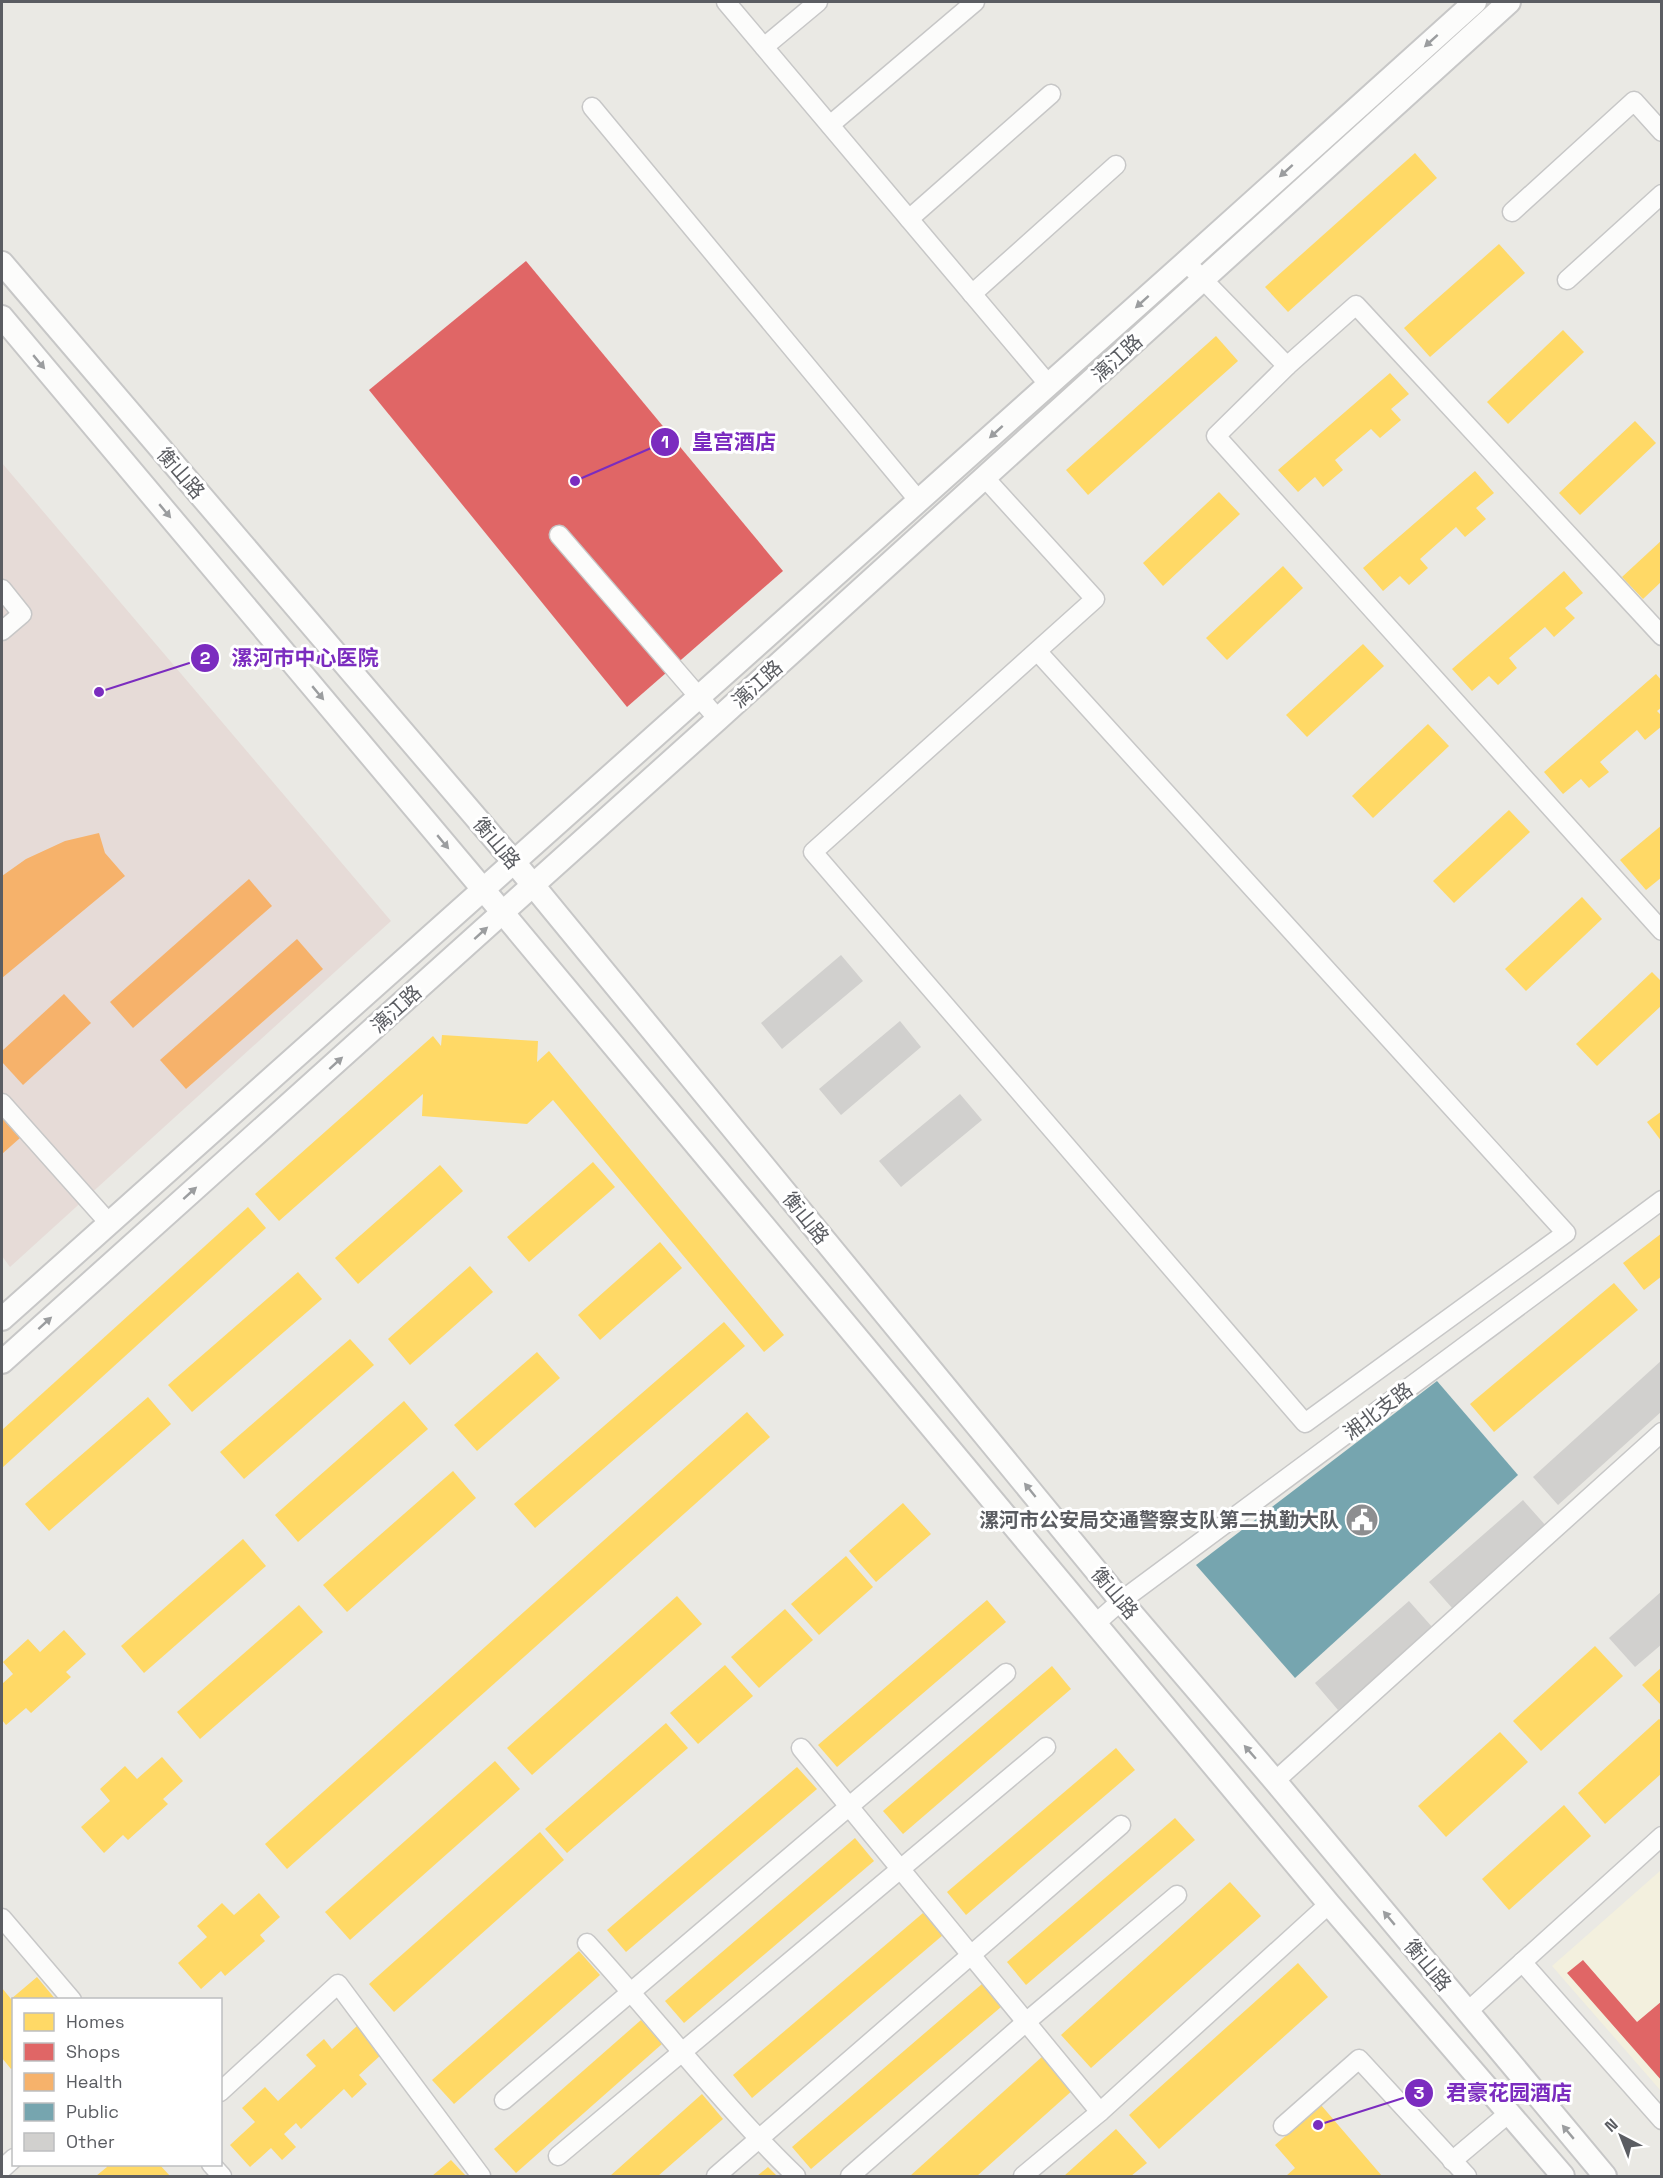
<svg xmlns="http://www.w3.org/2000/svg" width="1663" height="2178" font-family="'Space Grotesk','Noto Sans SC',sans-serif">
	<style>
		.commercial { fill: #f3f0de }
		.medical { fill: #e6dbd7 }
		.homes { fill: #ffd966 }
		.shops { fill: #e06666 }
		.health { fill: #f6b26b }
		.public { fill: #76a5af }
		.building { fill: #d1d0ce }
		.lines { fill: none; stroke-linecap: round; stroke-linejoin: round }
		.minor-casing { stroke: #c7c7c7; stroke-width: 21 }
		.tertiary-casing { stroke: #c7c7c7; stroke-width: 26 }
		.minor { stroke: #fcfcfb; stroke-width: 18 }
		.tertiary { stroke: #fcfcfb; stroke-width: 22 }
		.oneway { fill: #9b9d9f }
		.labels { text-anchor: middle; stroke-width: 6; stroke-linejoin: round; paint-order: stroke }
		.street-label { font-size: 20px; fill: #5b5d62; stroke: #fff }
		.poi-label { font-size: 20px; font-weight: bold; fill: #5b5d62; stroke: #fff; text-anchor: end }
		.leader { fill: none; stroke: #7b2cbf; stroke-width: 2 }
		.callout-dot { fill: #7b2cbf; stroke: #fff; stroke-width: 2 }
		.mark-label { font-size: 18px; text-anchor: middle; font-weight: bold; fill: #fff }
		.callout-label { font-size: 21px; text-anchor: middle; font-weight: bold; fill: #7b2cbf; stroke: #fff; stroke-width: 6; stroke-linejoin: round; paint-order: stroke }
	</style>
	<rect width="100%" height="100%" fill="#eae9e4"/>
	<polygon class="commercial" points="1661,1870 1661,2091 1552,1966"/>
	<polygon class="medical" points="2,463 391,921 10,1267 2,1256"/>
	<g class="homes">
		<polygon points="1415,153 1437,178 1288,312 1265,287"/>
		<polygon points="1499,244 1525,273 1430,357 1404,328"/>
		<polygon points="1563,330 1584,352 1508,424 1487,402"/>
		<polygon points="1216,336 1238,361 1088,495 1066,470"/>
		<polygon points="1390,373 1409,394 1391,409 1401,420 1380,438 1371,429 1335,460 1343,470 1323,487 1315,477 1298,492 1278,470"/>
		<polygon points="1635,421 1656,443 1580,515 1559,493"/>
		<polygon points="1475,471 1494,493 1476,508 1486,519 1465,537 1456,527 1420,559 1428,568 1409,585 1400,576 1383,591 1363,568"/>
		<polygon points="1219,492 1240,514 1163,586 1143,563"/>
		<polygon points="1662,540 1662,581 1643,599 1622,577"/>
		<polygon points="1283,566 1303,588 1227,660 1206,638"/>
		<polygon points="1564,571 1583,593 1565,608 1575,618 1554,637 1545,627 1509,658 1517,668 1498,685 1489,676 1472,691 1452,669"/>
		<polygon points="1363,644 1384,666 1307,737 1286,715"/>
		<polygon points="1656,674 1662,681 1662,707 1657,711 1662,716 1662,726 1645,740 1637,730 1600,762 1609,772 1589,788 1581,779 1563,794 1544,772"/>
		<polygon points="1428,724 1449,746 1373,818 1352,796"/>
		<polygon points="1509,810 1530,832 1454,903 1433,881"/>
		<polygon points="1662,825 1662,877 1646,890 1620,860"/>
		<polygon points="1582,897 1602,919 1526,991 1505,969"/>
		<polygon points="1652,972 1662,982 1662,1005 1597,1066 1576,1044"/>
		<polygon points="442,1035 538,1041 537,1062 549,1051 784,1335 764,1352 553,1100 527,1124 422,1116 423,1094 279,1221 255,1194 433,1036 441,1046"/>
		<polygon points="1662,1111 1662,1142 1647,1122"/>
		<polygon points="593,1162 615,1187 529,1262 507,1237"/>
		<polygon points="440,1165 463,1191 358,1284 335,1258"/>
		<polygon points="248,1207 266,1228 2,1468 2,1430"/>
		<polygon points="1662,1233 1662,1276 1644,1290 1623,1263"/>
		<polygon points="660,1242 682,1268 600,1340 578,1315"/>
		<polygon points="470,1266 493,1292 410,1365 388,1339"/>
		<polygon points="298,1272 322,1299 192,1412 168,1385"/>
		<polygon points="1614,1283 1638,1310 1494,1432 1470,1404"/>
		<polygon points="724,1322 745,1346 535,1528 514,1504"/>
		<polygon points="350,1339 374,1365 244,1479 220,1452"/>
		<polygon points="537,1352 560,1378 477,1451 454,1425"/>
		<polygon points="148,1397 171,1424 49,1531 25,1504"/>
		<polygon points="404,1401 428,1429 298,1542 275,1515"/>
		<polygon points="747,1412 770,1437 287,1869 265,1844"/>
		<polygon points="453,1471 476,1498 347,1612 323,1585"/>
		<polygon points="903,1503 931,1534 876,1582 849,1551"/>
		<polygon points="243,1539 266,1566 144,1673 121,1646"/>
		<polygon points="846,1556 873,1587 819,1635 791,1604"/>
		<polygon points="677,1596 702,1624 532,1775 507,1748"/>
		<polygon points="987,1600 1006,1622 837,1767 818,1745"/>
		<polygon points="299,1605 323,1632 200,1739 177,1712"/>
		<polygon points="785,1609 813,1640 759,1688 731,1657"/>
		<polygon points="64,1630 86,1654 66,1672 71,1677 31,1713 26,1708 6,1725 2,1720 2,1684 13,1674 3,1662 28,1639 40,1652"/>
		<polygon points="1595,1646 1623,1676 1541,1751 1513,1721"/>
		<polygon points="725,1665 753,1696 698,1744 670,1713"/>
		<polygon points="1052,1666 1071,1689 903,1834 883,1811"/>
		<polygon points="1662,1667 1662,1706 1642,1685"/>
		<polygon points="1659,1719 1662,1721 1662,1773 1605,1824 1578,1793"/>
		<polygon points="666,1723 688,1748 567,1853 545,1829"/>
		<polygon points="1500,1732 1528,1762 1446,1837 1418,1806"/>
		<polygon points="1116,1748 1135,1770 966,1915 947,1892"/>
		<polygon points="162,1757 183,1781 163,1799 168,1804 128,1840 123,1835 104,1853 81,1827 110,1801 100,1789 125,1766 137,1779"/>
		<polygon points="495,1761 520,1789 350,1940 325,1912"/>
		<polygon points="797,1767 817,1789 626,1952 607,1930"/>
		<polygon points="1564,1805 1591,1836 1509,1910 1482,1879"/>
		<polygon points="1175,1818 1195,1840 1026,1985 1007,1962"/>
		<polygon points="540,1832 564,1860 394,2012 369,1984"/>
		<polygon points="855,1838 874,1861 684,2023 665,2001"/>
		<polygon points="1230,1882 1261,1916 1091,2068 1061,2035"/>
		<polygon points="259,1893 280,1917 260,1935 265,1941 225,1976 221,1971 201,1989 178,1963 207,1937 197,1926 222,1903 234,1915"/>
		<polygon points="923,1913 943,1935 752,2098 733,2075"/>
		<polygon points="579,1951 600,1975 454,2104 432,2080"/>
		<polygon points="1298,1963 1328,1997 1159,2149 1129,2115"/>
		<polygon points="37,1977 56,2000 14,2000 14,2067 11,2069 2,2058 2,1988 11,1999"/>
		<polygon points="982,1984 1001,2007 811,2169 792,2147"/>
		<polygon points="641,2020 662,2044 516,2173 494,2149"/>
		<polygon points="357,2026 382,2054 359,2075 367,2084 352,2098 344,2089 301,2129 296,2123 284,2134 296,2147 282,2160 271,2148 250,2167 230,2145 255,2122 242,2108 265,2087 278,2101 316,2066 306,2055 324,2039 332,2049"/>
		<polygon points="1044,2055 1074,2089 977,2176 910,2176"/>
		<polygon points="702,2094 723,2119 658,2176 610,2176"/>
		<polygon points="1321,2105 1382,2176 1286,2176 1295,2168 1275,2145"/>
		<polygon points="1116,2129 1147,2163 1131,2176 1064,2176"/>
		<polygon points="451,2160 466,2176 432,2176"/>
		<polygon points="105,2164 159,2164 170,2176 96,2176 107,2167"/>
		<polygon points="768,2167 777,2176 757,2176"/>
	</g>
	<g class="shops">
		<polygon points="526,261 783,571 627,707 369,390"/>
		<polygon points="1583,1960 1637,2022 1662,2001 1662,2081 1567,1973"/>
	</g>
	<g class="health">
		<polygon points="99,833 105,853 125,876 2,978 2,876 26,859 65,841"/>
		<polygon points="249,879 272,906 133,1028 110,1002"/>
		<polygon points="297,939 323,969 186,1089 160,1060"/>
		<polygon points="64,994 91,1023 23,1085 2,1062 2,1051"/>
		<polygon points="2,1118 20,1138 2,1154"/>
	</g>
	<polygon class="public" points="1437,1381 1518,1475 1295,1678 1196,1565"/>
	<g class="building">
		<polygon points="841,955 863,981 782,1049 761,1023"/>
		<polygon points="900,1021 921,1047 841,1115 819,1089"/>
		<polygon points="960,1094 982,1120 901,1187 879,1161"/>
		<polygon points="1662,1360 1662,1411 1558,1505 1533,1477"/>
		<polygon points="1523,1500 1547,1527 1453,1609 1429,1582"/>
		<polygon points="1662,1591 1662,1644 1635,1667 1609,1638"/>
		<polygon points="1409,1601 1433,1628 1338,1710 1315,1683"/>
	</g>
	<g class="lines">
		<g class="minor-casing">
			<g id="minor">
				<polyline points="726,2 1049,385"/>
				<polyline points="764,47 818,2"/>
				<polyline points="592,107 919,501"/>
				<polyline points="830,125 975,2"/>
				<polyline points="1512,212 1634,101 1662,132"/>
				<polyline points="909,219 1051,94"/>
				<polyline points="1186,262 1287,366"/>
				<polyline points="1567,280 1662,194"/>
				<polyline points="972,294 1116,165"/>
				<polyline points="985,478 1095,599 813,852 1305,1423 1566,1233 1037,651"/>
				<polyline points="559,535 718,719"/>
				<polyline points="2,589 22,614 2,631"/>
				<polyline points="1662,636 1356,305 1287,366 1216,436 1662,931"/>
				<polyline points="2,1103 109,1223"/>
				<polyline points="1095,1624 1121,1601 1662,1200"/>
				<polyline points="801,1748 1100,2112 1329,1904"/>
				<polyline points="1275,1781 1662,1432"/>
				<polyline points="2,1918 72,2000"/>
				<path d="M587 1943C658 2020 721 2104 796 2176"/>
				<polyline points="1522,1962 1662,2120"/>
				<polyline points="1467,2012 1662,1836"/>
				<polyline points="220,2092 338,1984 481,2176"/>
				<polyline points="504,2100 1006,1673"/>
				<polyline points="1283,2126 1359,2059 1467,2176"/>
				<polyline points="558,2156 1046,1747"/>
				<polyline points="1452,2161 1509,2113"/>
				<polyline points="211,2164 222,2176"/>
				<polyline points="2,2169 14,2158"/>
				<polyline points="716,2176 1121,1825"/>
				<polyline points="850,2176 1026,2022 1177,1895"/>
				<polyline points="1023,2176 1100,2112"/>
			</g>
		</g>
		<g class="tertiary-casing">
			<g id="tertiary">
				<polyline points="2,263 514,862 1121,1601 1275,1781 1605,2176"/>
				<polyline points="2,317 503,913 1329,1904 1563,2176"/>
				<polyline points="2,1319 1186,262 1475,2"/>
				<polyline points="2,1362 718,719 1509,2"/>
			</g>
		</g>
		<use href="#minor" class="minor"/>
		<use href="#tertiary" class="tertiary"/>
	</g>
	<defs><path id="oneway-solid" d="M-6-.8H1V-3.2L6.5 0L1 3.2V.8H-6Z" transform="scale(1.5)"/></defs>
	<g class="oneway">
		<use href="#oneway-solid" transform="translate(1431 41) rotate(138)"/>
		<use href="#oneway-solid" transform="translate(1286 171) rotate(138)"/>
		<use href="#oneway-solid" transform="translate(1142 302) rotate(138)"/>
		<use href="#oneway-solid" transform="translate(39 362) rotate(50)"/>
		<use href="#oneway-solid" transform="translate(996 432) rotate(138)"/>
		<use href="#oneway-solid" transform="translate(165 511) rotate(50)"/>
		<use href="#oneway-solid" transform="translate(318 693) rotate(50)"/>
		<use href="#oneway-solid" transform="translate(443 842) rotate(50)"/>
		<use href="#oneway-solid" transform="translate(481 933) rotate(-42)"/>
		<use href="#oneway-solid" transform="translate(336 1063) rotate(-42)"/>
		<use href="#oneway-solid" transform="translate(190 1193) rotate(-42)"/>
		<use href="#oneway-solid" transform="translate(45 1323) rotate(-42)"/>
		<use href="#oneway-solid" transform="translate(1030 1490) rotate(-129)"/>
		<use href="#oneway-solid" transform="translate(1250 1752) rotate(-131)"/>
		<use href="#oneway-solid" transform="translate(1389 1918) rotate(-130)"/>
		<use href="#oneway-solid" transform="translate(1568 2132) rotate(-130)"/>
	</g>
	<defs>
		<g id="civic-disc" transform="scale(1.725)"><circle r="9.5" fill="#8d8e90" stroke="#fff"/><path d="M-.6-6.5H3V-4.5H.6V-3L4-1V1h2V6H-6V1h2V-1L-.6-3ZM-1.2 2.5V6h2.4V2.5Z" fill="#fff"/></g>
	</defs>
	<g fill-rule="evenodd">
		<use href="#civic-disc" x="1362" y="1520"/>
	</g>
	<g class="labels">
		<g class="street-label">
			<text transform="translate(1117 358) rotate(-42)" y="7">漓江路</text>
			<text transform="translate(181 473) rotate(49)" y="7">衡山路</text>
			<text transform="translate(757 684) rotate(-42)" y="7">漓江路</text>
			<text transform="translate(497 843) rotate(50)" y="7">衡山路</text>
			<text transform="translate(396 1009) rotate(-42)" y="7">漓江路</text>
			<text transform="translate(806 1218) rotate(51)" y="7">衡山路</text>
			<text transform="translate(1378 1411) rotate(-37)" y="7">湘北支路</text>
			<text transform="translate(1115 1593) rotate(50)" y="7">衡山路</text>
			<text transform="translate(1428 1965) rotate(50)" y="7">衡山路</text>
		</g>
		<g class="poi-label">
			<text x="1339" y="1527">漯河市公安局交通警察支队第二执勤大队</text>
		</g>
	</g>
	<path class="leader" d="M575 481L665 442M99 692L205 658M1318 2125L1419 2093"/>
	<g class="callout-dot">
		<circle cx="575" cy="481" r="6"/>
		<circle cx="99" cy="692" r="6"/>
		<circle cx="1318" cy="2125" r="6"/>
		<circle cx="665" cy="442" r="15"/>
		<circle cx="205" cy="658" r="15"/>
		<circle cx="1419" cy="2093" r="15"/>
	</g>
	<g class="mark-label">
		<text x="665" y="448">1</text>
		<text x="205" y="664">2</text>
		<text x="1419" y="2099">3</text>
	</g>
	<g class="callout-label">
		<text x="734" y="449">皇宫酒店</text>
		<text x="305" y="665">漯河市中心医院</text>
		<text x="1509" y="2100">君豪花园酒店</text>
	</g>
	<rect width="1663" height="2178" fill="none" stroke="#5b5d62" stroke-width="6"/>
	<rect x="12" y="1998" width="210" height="168" fill="#ffffff" stroke="#bdbec0" stroke-width="1.5"/>
	<rect x="24" y="2013" width="30" height="18" fill="#ffd966" stroke="#bdbec0" stroke-width="1.5"/>
	<text x="66" y="2028" font-size="18" fill="#5b5d62">Homes</text>
	<rect x="24" y="2043" width="30" height="18" fill="#e06666" stroke="#bdbec0" stroke-width="1.5"/>
	<text x="66" y="2058" font-size="18" fill="#5b5d62">Shops</text>
	<rect x="24" y="2073" width="30" height="18" fill="#f6b26b" stroke="#bdbec0" stroke-width="1.5"/>
	<text x="66" y="2088" font-size="18" fill="#5b5d62">Health</text>
	<rect x="24" y="2103" width="30" height="18" fill="#76a5af" stroke="#bdbec0" stroke-width="1.5"/>
	<text x="66" y="2118" font-size="18" fill="#5b5d62">Public</text>
	<rect x="24" y="2133" width="30" height="18" fill="#d1d0ce" stroke="#bdbec0" stroke-width="1.5"/>
	<text x="66" y="2148" font-size="18" fill="#5b5d62">Other</text>
	<g transform="translate(1621 2136) rotate(318)" stroke="#ffffff" stroke-width="4.5" paint-order="stroke">
	<path d="M0-4.5L10 22L0 15L-10 22Z" fill="#5b5d62"/>
	<text y="-9" font-size="16" font-weight="bold" text-anchor="middle" fill="#5b5d62">N</text>
	</g>
</svg>
